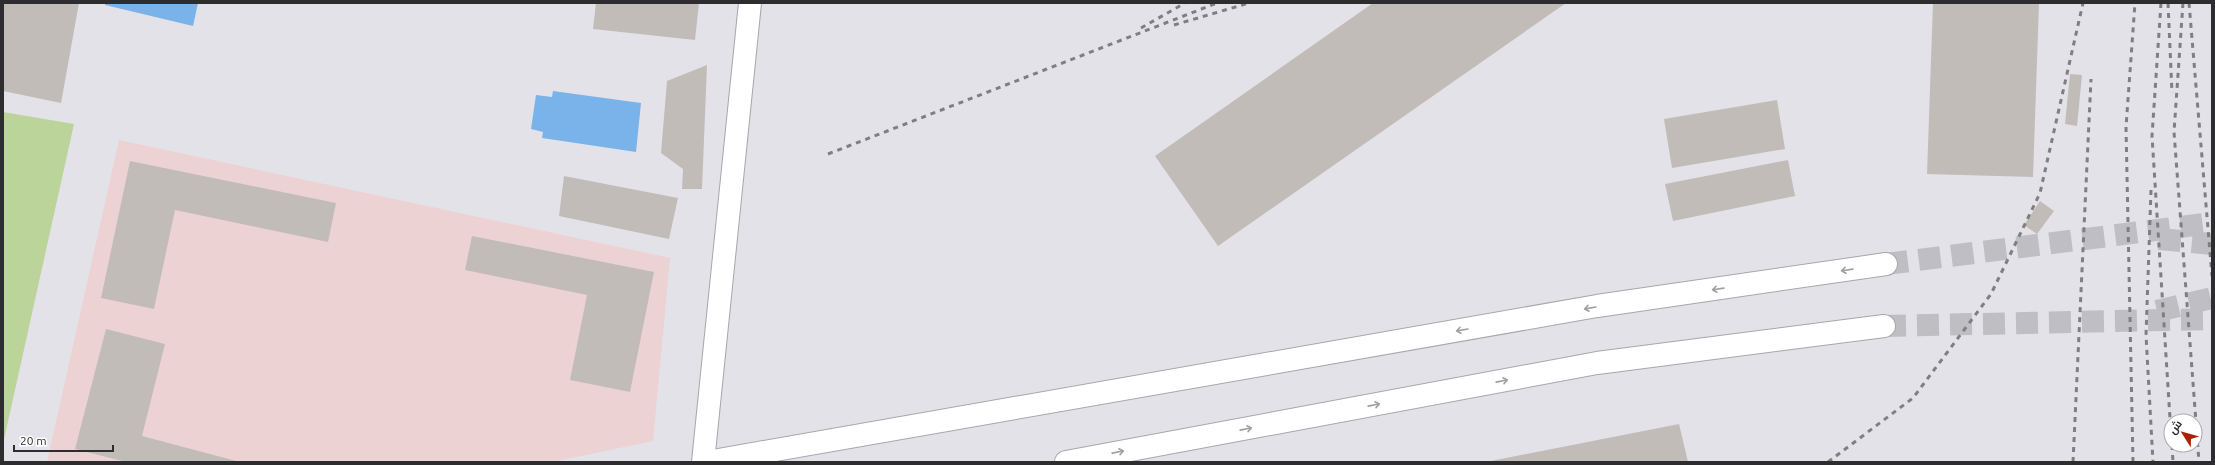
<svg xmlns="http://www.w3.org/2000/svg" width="2215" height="465" font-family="Ubuntu,Cairo,sans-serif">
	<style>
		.education { fill: #ecd2d2 }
		.green { fill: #bad49a }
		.water { fill: #7ab3e9 }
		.building { fill: #c2bcb8 }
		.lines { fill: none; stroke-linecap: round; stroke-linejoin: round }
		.secondary-tunnel { stroke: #bfbec3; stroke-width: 22; stroke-dasharray: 22 11; stroke-linecap: butt }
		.minor-casing { stroke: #a7a6ac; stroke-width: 24 }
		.secondary-casing { stroke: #a7a6ac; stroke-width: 24 }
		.minor { stroke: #fff; stroke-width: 22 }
		.secondary { stroke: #fff; stroke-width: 22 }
		.rail { stroke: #7f7f82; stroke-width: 3; stroke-dasharray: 5 5; stroke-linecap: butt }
		.oneway { stroke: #a0a0a1 }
	</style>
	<rect width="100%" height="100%" fill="#e3e2e8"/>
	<polygon class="education" points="119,140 670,258 653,441 552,462 47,462"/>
	<polygon class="green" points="3,112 74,124 3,444"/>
	<g class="water">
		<polygon points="105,3 198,3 193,26 105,5"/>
		<polygon points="553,91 641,103 636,152 542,138 543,132 531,129 536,95 552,97"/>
	</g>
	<g class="building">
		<polygon points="3,3 79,3 61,103 3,91"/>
		<polygon points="596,3 699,3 695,40 593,29"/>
		<polygon points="1373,3 1566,3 1218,246 1155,156"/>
		<polygon points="1933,3 2039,3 2033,177 1927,174"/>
		<polygon points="707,65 702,189 682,189 683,169 661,153 667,81"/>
		<polygon points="2070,74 2082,75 2077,126 2065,124"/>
		<polygon points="1777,100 1785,149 1672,168 1664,119"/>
		<polygon points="1788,160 1795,196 1673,221 1665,184"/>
		<polygon points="130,161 336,203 328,242 175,210 154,309 101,298"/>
		<polygon points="564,176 678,198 669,239 559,216"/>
		<polygon points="2040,201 2054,211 2037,234 2024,225"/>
		<polygon points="472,236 654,272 630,392 570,380 587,295 465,270"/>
		<polygon points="106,329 165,344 142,436 240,462 126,462 75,449"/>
		<polygon points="1679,424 1688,462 1491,462 1491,461"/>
	</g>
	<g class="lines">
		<g class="secondary-tunnel">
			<polyline points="2159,239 2212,244"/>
			<polyline points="1886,264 2212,223"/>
			<polyline points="2157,311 2212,298"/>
			<polyline points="1884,326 2212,319"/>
		</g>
		<g class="minor-casing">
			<polyline id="minor" points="703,462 750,3"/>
		</g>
		<g class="secondary-casing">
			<g id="secondary">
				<polyline points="707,462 1597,306 1886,264"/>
				<polyline points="1066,462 1597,363 1884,326"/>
			</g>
		</g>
		<use href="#minor" class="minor"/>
		<use href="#secondary" class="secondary"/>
		<g class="rail">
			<polyline points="2161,3 2152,136 2171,434"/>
			<polyline points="2168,3 2172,93"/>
			<polyline points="2183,3 2174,132 2199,462"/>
			<polyline points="2189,3 2212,276"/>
			<polyline points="1174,25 1249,3"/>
			<polyline points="1141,28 1185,3"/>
			<polyline points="828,154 1217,3"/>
			<polyline points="2151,190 2146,335 2153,462"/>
			<polyline points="2172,445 2173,462"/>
			<polyline points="1828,462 1913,398 1991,294 2040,193 2083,3"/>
			<polyline points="2073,462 2091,79"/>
			<polyline points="2133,462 2126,127 2135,3"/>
		</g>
	</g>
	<defs><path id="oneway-shaft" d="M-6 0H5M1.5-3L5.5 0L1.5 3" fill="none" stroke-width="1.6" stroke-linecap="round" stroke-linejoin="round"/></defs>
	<g class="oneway">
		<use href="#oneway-shaft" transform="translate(1847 270) rotate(172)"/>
		<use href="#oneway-shaft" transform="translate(1718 289) rotate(172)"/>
		<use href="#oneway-shaft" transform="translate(1590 308) rotate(170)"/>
		<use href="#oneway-shaft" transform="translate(1462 330) rotate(170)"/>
		<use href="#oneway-shaft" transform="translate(1502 381) rotate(-11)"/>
		<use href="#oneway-shaft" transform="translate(1374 405) rotate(-11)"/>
		<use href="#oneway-shaft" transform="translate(1246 429) rotate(-11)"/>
		<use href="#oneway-shaft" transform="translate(1118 452) rotate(-11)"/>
	</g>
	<rect width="2215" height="465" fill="none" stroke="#2d2d2f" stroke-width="8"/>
	<g transform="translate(2183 433) rotate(307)"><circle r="19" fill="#ffffff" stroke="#ababac"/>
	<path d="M0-3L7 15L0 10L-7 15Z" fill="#ad2003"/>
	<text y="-6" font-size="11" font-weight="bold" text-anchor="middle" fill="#2d2d2f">ش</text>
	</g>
	<path d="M14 445v6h99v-6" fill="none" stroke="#2d2d2f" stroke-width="2"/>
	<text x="20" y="445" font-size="12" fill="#2d2d2f" stroke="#ffffff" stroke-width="3" paint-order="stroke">20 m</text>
</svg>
